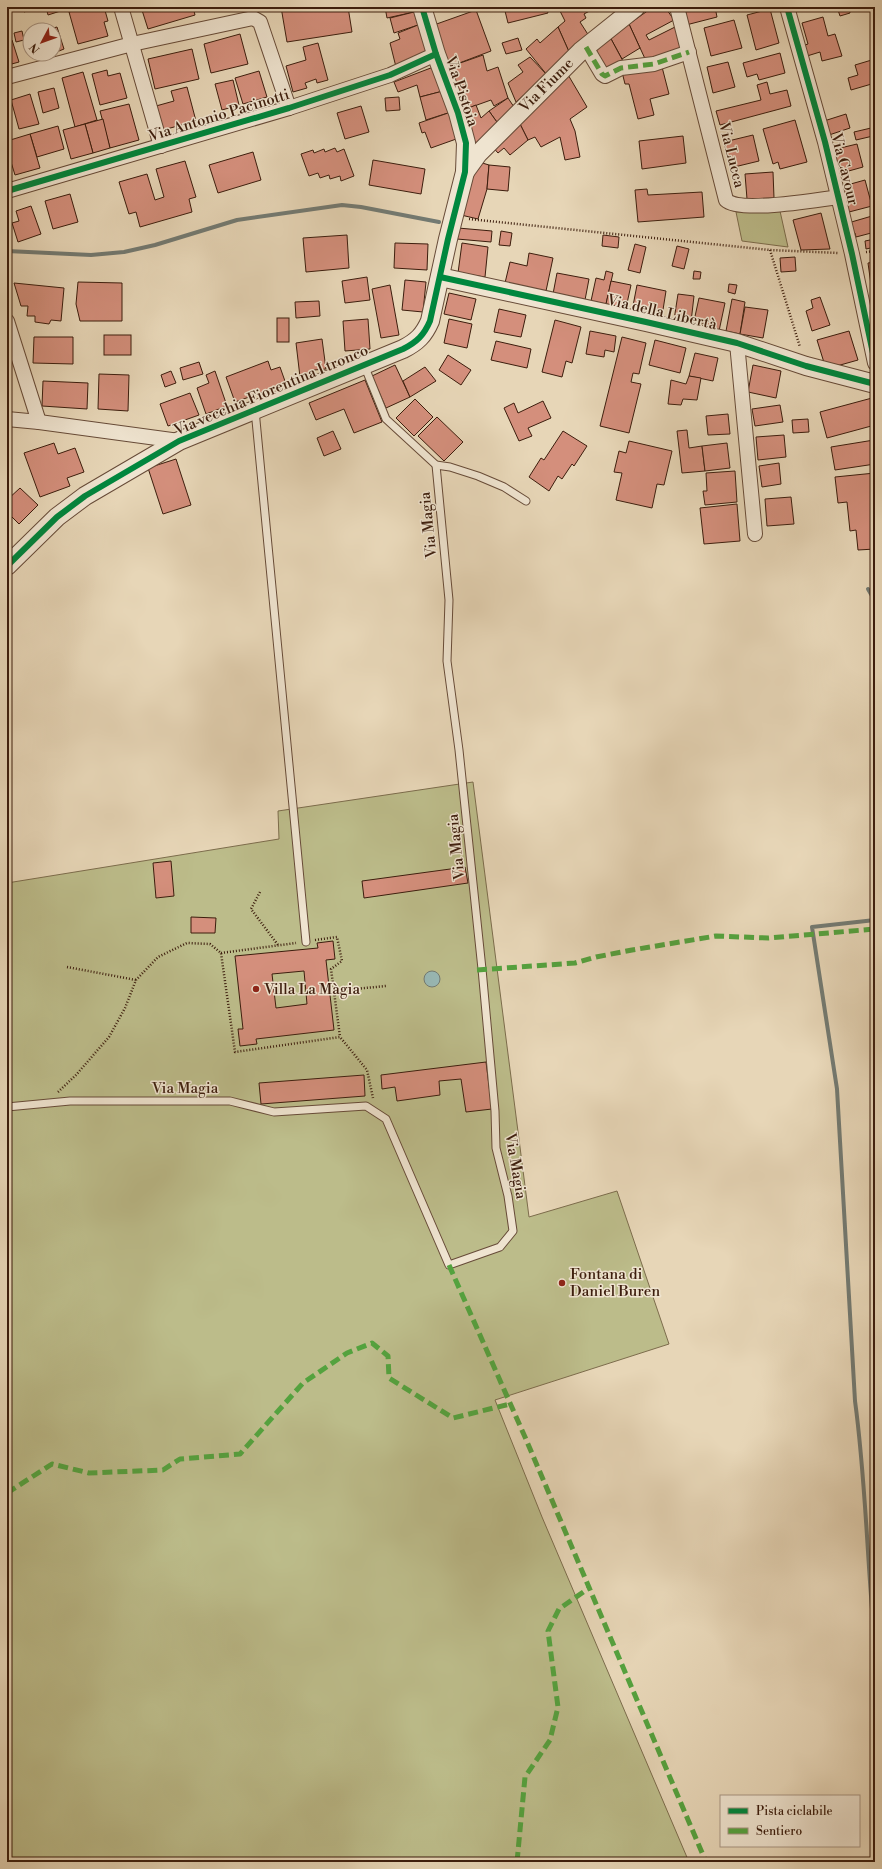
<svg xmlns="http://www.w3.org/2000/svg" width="882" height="1869" font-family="'Libre Bodoni',serif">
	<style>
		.green { fill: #bcbc8a; stroke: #7c6c4c }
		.water { fill: #98b8b5; stroke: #737a72 }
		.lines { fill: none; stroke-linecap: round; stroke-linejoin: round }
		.stream { stroke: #737a72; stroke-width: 4 }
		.building { fill: #d48f7c; stroke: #3c1d0d; fill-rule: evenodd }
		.service-casing { stroke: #674b38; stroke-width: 9 }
		.minor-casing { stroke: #674b38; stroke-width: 16 }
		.tertiary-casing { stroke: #674b38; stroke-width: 20 }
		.path { stroke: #3c1d0d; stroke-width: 2.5; stroke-dasharray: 1 2; stroke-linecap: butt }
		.service { stroke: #efe4d0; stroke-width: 7 }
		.minor { stroke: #efe4d0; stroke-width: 14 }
		.tertiary { stroke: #efe4d0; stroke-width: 18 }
		.quiet { stroke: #54a23e; stroke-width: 5; stroke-dasharray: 10 5; stroke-linecap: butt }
		.cycleway-casing { stroke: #efe4d0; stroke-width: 8 }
		.cycleway { stroke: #00873e; stroke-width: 6 }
		.poi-dot { fill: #8f2418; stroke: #efe4d0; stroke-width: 1.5 }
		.labels { text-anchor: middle; stroke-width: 3; stroke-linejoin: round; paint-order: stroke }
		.street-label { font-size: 15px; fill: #3c1d0d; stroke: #efe4d0 }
		.poi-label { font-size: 15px; fill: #3c1d0d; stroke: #efe4d0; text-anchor: start }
	</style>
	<rect width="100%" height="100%" fill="#e7d6b7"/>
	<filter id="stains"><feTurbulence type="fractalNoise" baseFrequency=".005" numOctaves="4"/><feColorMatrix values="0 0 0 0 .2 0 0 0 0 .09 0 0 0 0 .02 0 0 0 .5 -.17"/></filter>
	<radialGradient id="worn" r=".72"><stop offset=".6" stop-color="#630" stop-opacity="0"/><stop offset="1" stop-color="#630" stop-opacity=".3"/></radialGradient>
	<g class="green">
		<polygon points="780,211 788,247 742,241 736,212"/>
		<polygon points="473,782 529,1217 617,1191 669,1344 495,1400 542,1517 689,1862 7,1862 7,883 279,839 278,811"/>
	</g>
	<circle class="water" cx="432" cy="979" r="8"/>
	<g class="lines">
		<g class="stream">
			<polyline points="7,251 91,255 124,252 155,245 237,220 342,205 361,207 439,222"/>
			<polyline points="868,589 875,601"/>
			<path d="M875 920 812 927 837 1089 855 1401C866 1481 867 1563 875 1644"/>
		</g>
	</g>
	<g class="building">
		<polygon points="7,7 40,7 24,12 22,7 7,12"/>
		<polygon points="46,7 73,7 48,15"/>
		<polygon points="89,7 104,7 108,21 104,22 108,36 78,44 69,12"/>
		<polygon points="141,7 193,7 195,15 148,29"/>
		<polygon points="281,7 348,7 352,32 287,42"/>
		<polygon points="385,7 413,7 414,12 387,18"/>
		<polygon points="504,7 546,7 548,13 508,23"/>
		<polygon points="558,7 597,7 584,14 586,18 580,22 589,36 570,54 558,27 565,21"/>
		<polygon points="653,7 665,7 674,20 646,35 649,40 675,27 684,47 647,63 629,24"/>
		<polygon points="681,7 715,7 717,17 686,25"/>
		<polygon points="837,7 849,7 850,13 840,16"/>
		<polygon points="770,9 779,43 756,50 747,15"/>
		<polygon points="476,10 491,51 446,68 431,26"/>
		<polygon points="414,12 418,25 394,33 390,18"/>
		<polygon points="823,17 828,36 835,34 842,56 822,61 820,52 807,56 805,45 808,44 802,23"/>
		<polygon points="734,20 742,48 711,56 704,28"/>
		<polygon points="629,24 640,48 622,59 610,37"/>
		<polygon points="418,25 428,53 396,67 390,43 400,39 398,33"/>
		<polygon points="57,27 64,49 54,53 54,30 46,30"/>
		<polygon points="558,27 570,54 547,75 526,49 537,39 540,43"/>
		<polygon points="22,31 24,40 16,42 14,33"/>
		<polygon points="240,34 248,64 211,73 204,44"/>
		<polygon points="610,37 624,63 604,73 591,49"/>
		<polygon points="518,38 522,50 506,54 502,43"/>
		<polygon points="12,40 19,62 8,65 7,41"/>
		<polygon points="318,43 328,80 317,83 316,79 305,83 307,88 293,92 286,66 306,60 303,47"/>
		<polygon points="192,49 199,79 155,89 148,59"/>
		<polygon points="780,53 785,73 759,80 757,74 747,77 743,63"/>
		<polygon points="35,54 49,54 37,58"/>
		<polygon points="483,55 487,71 498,67 508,98 494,106 491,100 463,110 446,68"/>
		<polygon points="530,57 547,75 516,102 508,83 523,72 518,65"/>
		<polygon points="875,59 875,83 851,90 848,78 858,75 855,65"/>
		<polygon points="728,62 735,87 713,93 707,67"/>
		<polygon points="436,66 443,91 420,97 417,85 398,92 394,82"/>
		<polygon points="662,67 669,94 650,99 654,115 638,119 629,84 625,84 622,72"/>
		<polygon points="107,70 108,76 120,73 127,98 100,105 92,74"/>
		<polygon points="259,71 267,97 243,104 235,78"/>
		<polygon points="83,72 97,120 75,127 62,78"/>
		<polygon points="567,73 587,107 570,119 575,131 580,157 565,160 560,137 541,147 535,137 528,140 517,118"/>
		<polygon points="233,80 239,105 222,110 215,84"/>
		<polygon points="767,82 770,94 787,90 791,106 720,125 716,111 761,100 757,85"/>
		<polygon points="187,87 196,121 163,130 156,106 174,101 171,91"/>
		<polygon points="54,88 59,108 43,113 38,92"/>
		<polygon points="443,91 451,112 426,120 420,97"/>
		<polygon points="30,94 39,124 19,129 11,100"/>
		<polygon points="399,97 400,110 386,111 385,98"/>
		<polygon points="508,98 516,110 499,125 489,111"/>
		<polygon points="129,104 139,140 110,148 100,111"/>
		<polygon points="476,105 481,118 489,111 499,125 470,149 461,111"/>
		<polygon points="361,106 369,132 345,139 337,113"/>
		<polygon points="451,112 459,138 431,148 425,132 422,133 419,123"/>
		<polygon points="846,114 850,128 829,135 824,121"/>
		<polygon points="517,118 528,140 510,155 504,148 498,153 491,145"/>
		<polygon points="103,119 110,148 93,153 85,124"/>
		<polygon points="795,120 807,162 780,169 778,162 773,164 763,129"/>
		<polygon points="85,124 93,153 71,159 63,130"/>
		<polygon points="58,126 64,149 37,157 30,134"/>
		<polygon points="871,128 873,136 856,140 854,132"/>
		<polygon points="30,134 40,168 15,175 7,149 7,141"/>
		<polygon points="753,135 759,161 730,168 724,142"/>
		<polygon points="683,136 686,163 642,169 639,141"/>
		<polygon points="857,144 863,167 838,174 832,150"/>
		<polygon points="335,148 337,152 344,149 354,176 341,181 340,176 330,179 329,175 320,178 318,173 309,176 301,154 313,150 314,153 324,149 325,152"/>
		<polygon points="253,152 261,180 218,193 209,165"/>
		<polygon points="373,160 425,169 421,194 369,185"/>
		<polygon points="185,161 196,197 189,199 192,212 140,227 136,212 129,214 119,182 147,174 155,200 164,197 156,169"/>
		<polygon points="479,162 489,165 487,189 478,219 461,215 466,188"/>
		<polygon points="489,165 510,167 508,191 487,189"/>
		<polygon points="875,169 875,180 872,170"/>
		<polygon points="773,172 774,198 747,199 745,174"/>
		<polygon points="865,180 872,206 849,212 846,200 843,201 840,187"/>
		<polygon points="647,189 648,195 702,192 704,217 638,222 635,190"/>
		<polygon points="70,194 78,222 53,229 45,201"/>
		<polygon points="31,206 41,234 18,242 12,223 19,221 16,211"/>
		<polygon points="821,213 830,249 801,250 793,220"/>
		<polygon points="872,216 875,232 856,237 855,233 851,234 848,223"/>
		<polygon points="458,228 492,231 491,242 457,239"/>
		<polygon points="501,231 512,233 510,246 499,245"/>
		<polygon points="347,235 349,268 306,272 303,238"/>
		<polygon points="603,235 619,237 618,248 602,246"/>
		<polygon points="875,239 875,247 866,249 865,241"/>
		<polygon points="395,243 428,244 427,270 394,268"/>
		<polygon points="462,243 488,247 485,277 458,273"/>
		<polygon points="635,244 646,247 640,273 628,270"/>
		<polygon points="677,246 689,249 684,269 672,266"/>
		<polygon points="529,253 553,258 546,291 505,283 510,262 527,266"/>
		<polygon points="795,257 796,271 781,272 780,258"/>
		<polygon points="875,262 875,292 872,292 868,263"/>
		<polygon points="606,271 613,273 606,304 591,301 596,278 604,280"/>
		<polygon points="694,271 701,272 700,279 693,279"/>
		<polygon points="557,273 589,279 585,300 553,294"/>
		<polygon points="367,277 370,300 345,303 342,281"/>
		<polygon points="405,280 426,282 423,312 402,310"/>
		<polygon points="611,281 631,285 626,308 606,304"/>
		<polygon points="78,282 122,283 122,321 80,321 76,304"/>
		<polygon points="14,283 64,288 61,321 51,320 49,324 35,322 35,316 27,316 28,306 21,306"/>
		<polygon points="729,284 737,285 735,294 728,292"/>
		<polygon points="390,285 399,335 381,338 372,289"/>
		<polygon points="637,285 666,291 662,316 632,311"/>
		<polygon points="449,293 476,299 471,320 444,314"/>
		<polygon points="678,294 694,296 691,322 674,320"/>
		<polygon points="820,297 830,325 812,331 806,311 813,308 811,300"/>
		<polygon points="699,298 725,303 719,331 705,328 706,324 694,321"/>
		<polygon points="732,299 745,302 740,334 726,331"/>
		<polygon points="319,301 320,316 296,318 295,302"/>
		<polygon points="745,307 768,310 763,338 740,334"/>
		<polygon points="499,309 526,315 521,337 494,332"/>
		<rect x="277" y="318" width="12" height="24"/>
		<polygon points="368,319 370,349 345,351 343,321"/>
		<polygon points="449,319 472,324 467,348 444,343"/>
		<polygon points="555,320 581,327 572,363 566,361 562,377 542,372"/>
		<polygon points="590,331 616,336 614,352 605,350 604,357 586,354"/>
		<polygon points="849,331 858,360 826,369 817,340"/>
		<rect x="104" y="335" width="27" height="20"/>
		<polygon points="34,337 73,337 73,364 33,363"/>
		<polygon points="622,337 646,343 639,374 633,373 631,382 641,384 629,433 600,426"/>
		<polygon points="322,339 326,369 314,370 314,375 300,377 296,343"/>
		<polygon points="655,340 686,348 680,373 649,365"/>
		<polygon points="496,341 531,349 527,368 491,360"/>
		<polygon points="695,353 718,358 713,381 689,376"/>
		<polygon points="448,355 471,370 461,385 439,370"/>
		<polygon points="268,361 271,370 280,367 286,384 235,402 226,377"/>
		<polygon points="199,362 203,374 183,380 180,368"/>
		<polygon points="395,365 410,397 386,408 372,376"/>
		<polygon points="753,365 781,371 776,398 748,392"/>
		<polygon points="425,367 436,381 410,397 403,381"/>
		<polygon points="171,371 176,383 165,387 161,375"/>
		<polygon points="215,371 227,406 206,414 197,388 209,383 206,375"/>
		<polygon points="99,374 129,375 128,411 98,409"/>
		<polygon points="689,376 701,378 697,400 683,399 681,405 668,404 671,380 686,384"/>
		<polygon points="365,380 382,422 354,433 344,409 316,420 309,403"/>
		<polygon points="43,381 88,383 87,409 42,406"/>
		<polygon points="190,393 199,415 168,426 160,404"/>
		<polygon points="872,398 875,408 875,425 827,438 820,412"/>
		<polygon points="415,399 433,417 414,436 396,418"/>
		<polygon points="543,401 551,418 528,428 532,436 519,441 504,408 514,403 518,413"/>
		<polygon points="780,405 783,422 755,426 752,409"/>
		<polygon points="728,414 730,434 708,435 706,416"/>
		<polygon points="437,417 463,442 444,461 418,436"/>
		<polygon points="808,419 809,432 793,433 792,420"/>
		<polygon points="687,430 689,448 702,446 705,471 682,473 677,431"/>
		<polygon points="333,431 341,449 324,456 317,438"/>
		<polygon points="563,431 587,446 574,466 572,464 562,479 558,476 549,491 529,477 541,458 544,460"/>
		<polygon points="784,435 786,457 758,460 756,437"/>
		<polygon points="874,440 875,464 835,470 831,447"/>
		<polygon points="629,441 672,451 664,485 657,484 652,508 616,500 622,473 614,472 619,451 626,453"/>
		<polygon points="54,443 58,454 75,448 84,472 67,478 70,486 40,497 24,453"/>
		<polygon points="727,443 730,468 705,471 702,446"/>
		<polygon points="176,459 191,505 163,514 148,468"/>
		<polygon points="779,463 781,484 762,487 759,466"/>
		<polygon points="735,471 737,502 705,505 703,491 707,491 706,473"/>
		<polygon points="875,473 875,549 858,550 856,530 850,531 847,502 838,503 835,477"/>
		<polygon points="20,488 38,505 19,524 7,512 7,500"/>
		<polygon points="791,497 794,524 767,526 765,499"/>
		<polygon points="737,504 740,541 704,544 700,508"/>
		<polygon points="171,861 174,896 156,898 153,863"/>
		<polygon points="465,867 468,883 364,898 362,881"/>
		<polygon points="191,917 216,918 215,933 191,933"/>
		<path d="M333 941 335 959 326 960 334 1030 256 1039 257 1044 240 1046 238 1029H243L235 956 318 948 317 943ZM304 971 307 1004 276 1008 272 974Z"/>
		<polygon points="486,1062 492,1109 466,1112 461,1079 439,1081 440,1095 397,1101 395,1087 382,1089 381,1075"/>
		<polygon points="364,1075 365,1096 261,1104 259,1083"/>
	</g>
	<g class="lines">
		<g class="service-casing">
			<g id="service">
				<polyline points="364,365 386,419 436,465 450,467 478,476 504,487 526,501"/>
				<polyline points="255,410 306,942"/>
				<polyline points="7,1107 70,1101 230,1101 274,1112 366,1106 386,1119 449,1265 500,1247 513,1231 508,1196 496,1148 495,1111 482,969 459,750 447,661 449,600 436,465"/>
			</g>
		</g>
		<g class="minor-casing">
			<g id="minor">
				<polyline points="121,7 161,146"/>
				<path d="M677 7 726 200C739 213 818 200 839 197"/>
				<polyline points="787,7 825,142 852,254 875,363"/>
				<polyline points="586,47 602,74 605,76 621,68 654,64 689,52"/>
				<polyline points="7,77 132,44 253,18 260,22 289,108"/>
				<polyline points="7,191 289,108 390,75 436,54"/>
				<polyline points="7,321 39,422"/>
				<polyline points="737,343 755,534"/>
				<polyline points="7,419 39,422 179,441"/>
			</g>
		</g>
		<g class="tertiary-casing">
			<g id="tertiary">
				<polyline points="465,172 478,154 581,51 636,7"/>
				<polyline points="440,277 646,322 737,343 806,366 875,384"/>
				<path d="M7 566 57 517 85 496 179 441 403 349C417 342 424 335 430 321L448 239 465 172 466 143 458 113 436 54 422 7"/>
			</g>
		</g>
		<g class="path">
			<polyline points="469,219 770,250 839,253"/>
			<polyline points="770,250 800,347"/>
			<polyline points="866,252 875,251"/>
			<polyline points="260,892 251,909 278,945"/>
			<polyline points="315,940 337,937 342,961 331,969 340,1037"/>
			<polyline points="221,953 296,943"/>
			<polyline points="67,967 136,980"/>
			<polyline points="334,991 386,986"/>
			<polyline points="58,1092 76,1075 109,1037 125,1008 136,980 158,957 187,943 210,944 221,953 235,1052 340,1037 367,1070 373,1098"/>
		</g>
		<use href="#service" class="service"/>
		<use href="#minor" class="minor"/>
		<use href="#tertiary" class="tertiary"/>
		<g class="quiet">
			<polyline points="586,47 602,74 605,76 621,68 654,64 689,52"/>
			<polyline points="477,970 575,963 596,957 632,950 716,936 768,938 875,929"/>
			<polyline points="449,1265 525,1437 706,1862"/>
			<polyline points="7,1493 52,1464 89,1473 163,1470 180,1459 240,1454 303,1383 347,1353 372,1343 388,1356 389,1378 453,1418 510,1404"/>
			<polyline points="517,1862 525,1777 550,1740 558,1707 548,1631 559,1609 589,1588"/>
		</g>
		<g class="cycleway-casing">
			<g id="cycleway">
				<polyline points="787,7 825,142 852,254 875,363"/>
				<polyline points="7,191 289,108 390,75 436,54"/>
				<polyline points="440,277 646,322 737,343 806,366 875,384"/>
				<path d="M7 566 57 517 85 496 179 441 403 349C417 342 424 335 430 321L448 239 465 172 466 143 458 113 436 54 422 7"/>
			</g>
		</g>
		<use href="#cycleway" class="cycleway"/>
	</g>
	<g class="poi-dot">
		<circle cx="256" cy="989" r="4"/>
		<circle cx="562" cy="1283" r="4"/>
	</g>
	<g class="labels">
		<g class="street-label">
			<text transform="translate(546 85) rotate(-45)" y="5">Via Fiume</text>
			<text transform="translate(462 91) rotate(71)" y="5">Via Pistoia</text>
			<text transform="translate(219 115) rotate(-17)" y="5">Via Antonio Pacinotti</text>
			<text transform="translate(732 155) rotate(76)" y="5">Via Lucca</text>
			<text transform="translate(845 169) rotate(76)" y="5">Via Cavour</text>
			<text transform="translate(662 312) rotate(13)" y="5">Via della Libertà</text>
			<text transform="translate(271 390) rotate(-23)" y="5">Via vecchia Fiorentina I tronco</text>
			<text transform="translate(428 525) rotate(-96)" y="5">Via Magia</text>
			<text transform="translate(456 847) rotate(-96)" y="5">Via Magia</text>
			<text x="185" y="1093">Via Magia</text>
			<text transform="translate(516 1166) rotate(80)" y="5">Via Magia</text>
		</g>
		<g class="poi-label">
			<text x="264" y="994">Villa La Màgia</text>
			<text x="570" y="1279">Fontana di<tspan x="570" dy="17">Daniel Buren</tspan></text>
		</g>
	</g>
	<rect width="882" height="1869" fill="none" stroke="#e7d6b7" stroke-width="24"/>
	<rect x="8" y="8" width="866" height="1853" fill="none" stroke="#3c1d0d" stroke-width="2"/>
	<rect x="12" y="12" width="858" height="1845" fill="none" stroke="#3c1d0d"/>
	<rect x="720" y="1795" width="140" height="52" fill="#efe4d0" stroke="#a79482"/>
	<rect x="728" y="1808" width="20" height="6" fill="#00873e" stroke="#a79482"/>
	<text x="756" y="1815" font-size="12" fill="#3c1d0d">Pista ciclabile</text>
	<rect x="728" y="1828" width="20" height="6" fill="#54a23e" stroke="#a79482"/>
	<text x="756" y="1835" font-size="12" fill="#3c1d0d">Sentiero</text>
	<g transform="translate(42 42) rotate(229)"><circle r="19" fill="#efe4d0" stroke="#a79482"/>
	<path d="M0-3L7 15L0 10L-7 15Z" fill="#8f2418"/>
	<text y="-6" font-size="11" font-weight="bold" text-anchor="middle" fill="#3c1d0d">N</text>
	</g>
	<rect width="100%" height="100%" filter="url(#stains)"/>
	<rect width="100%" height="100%" fill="url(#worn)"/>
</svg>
